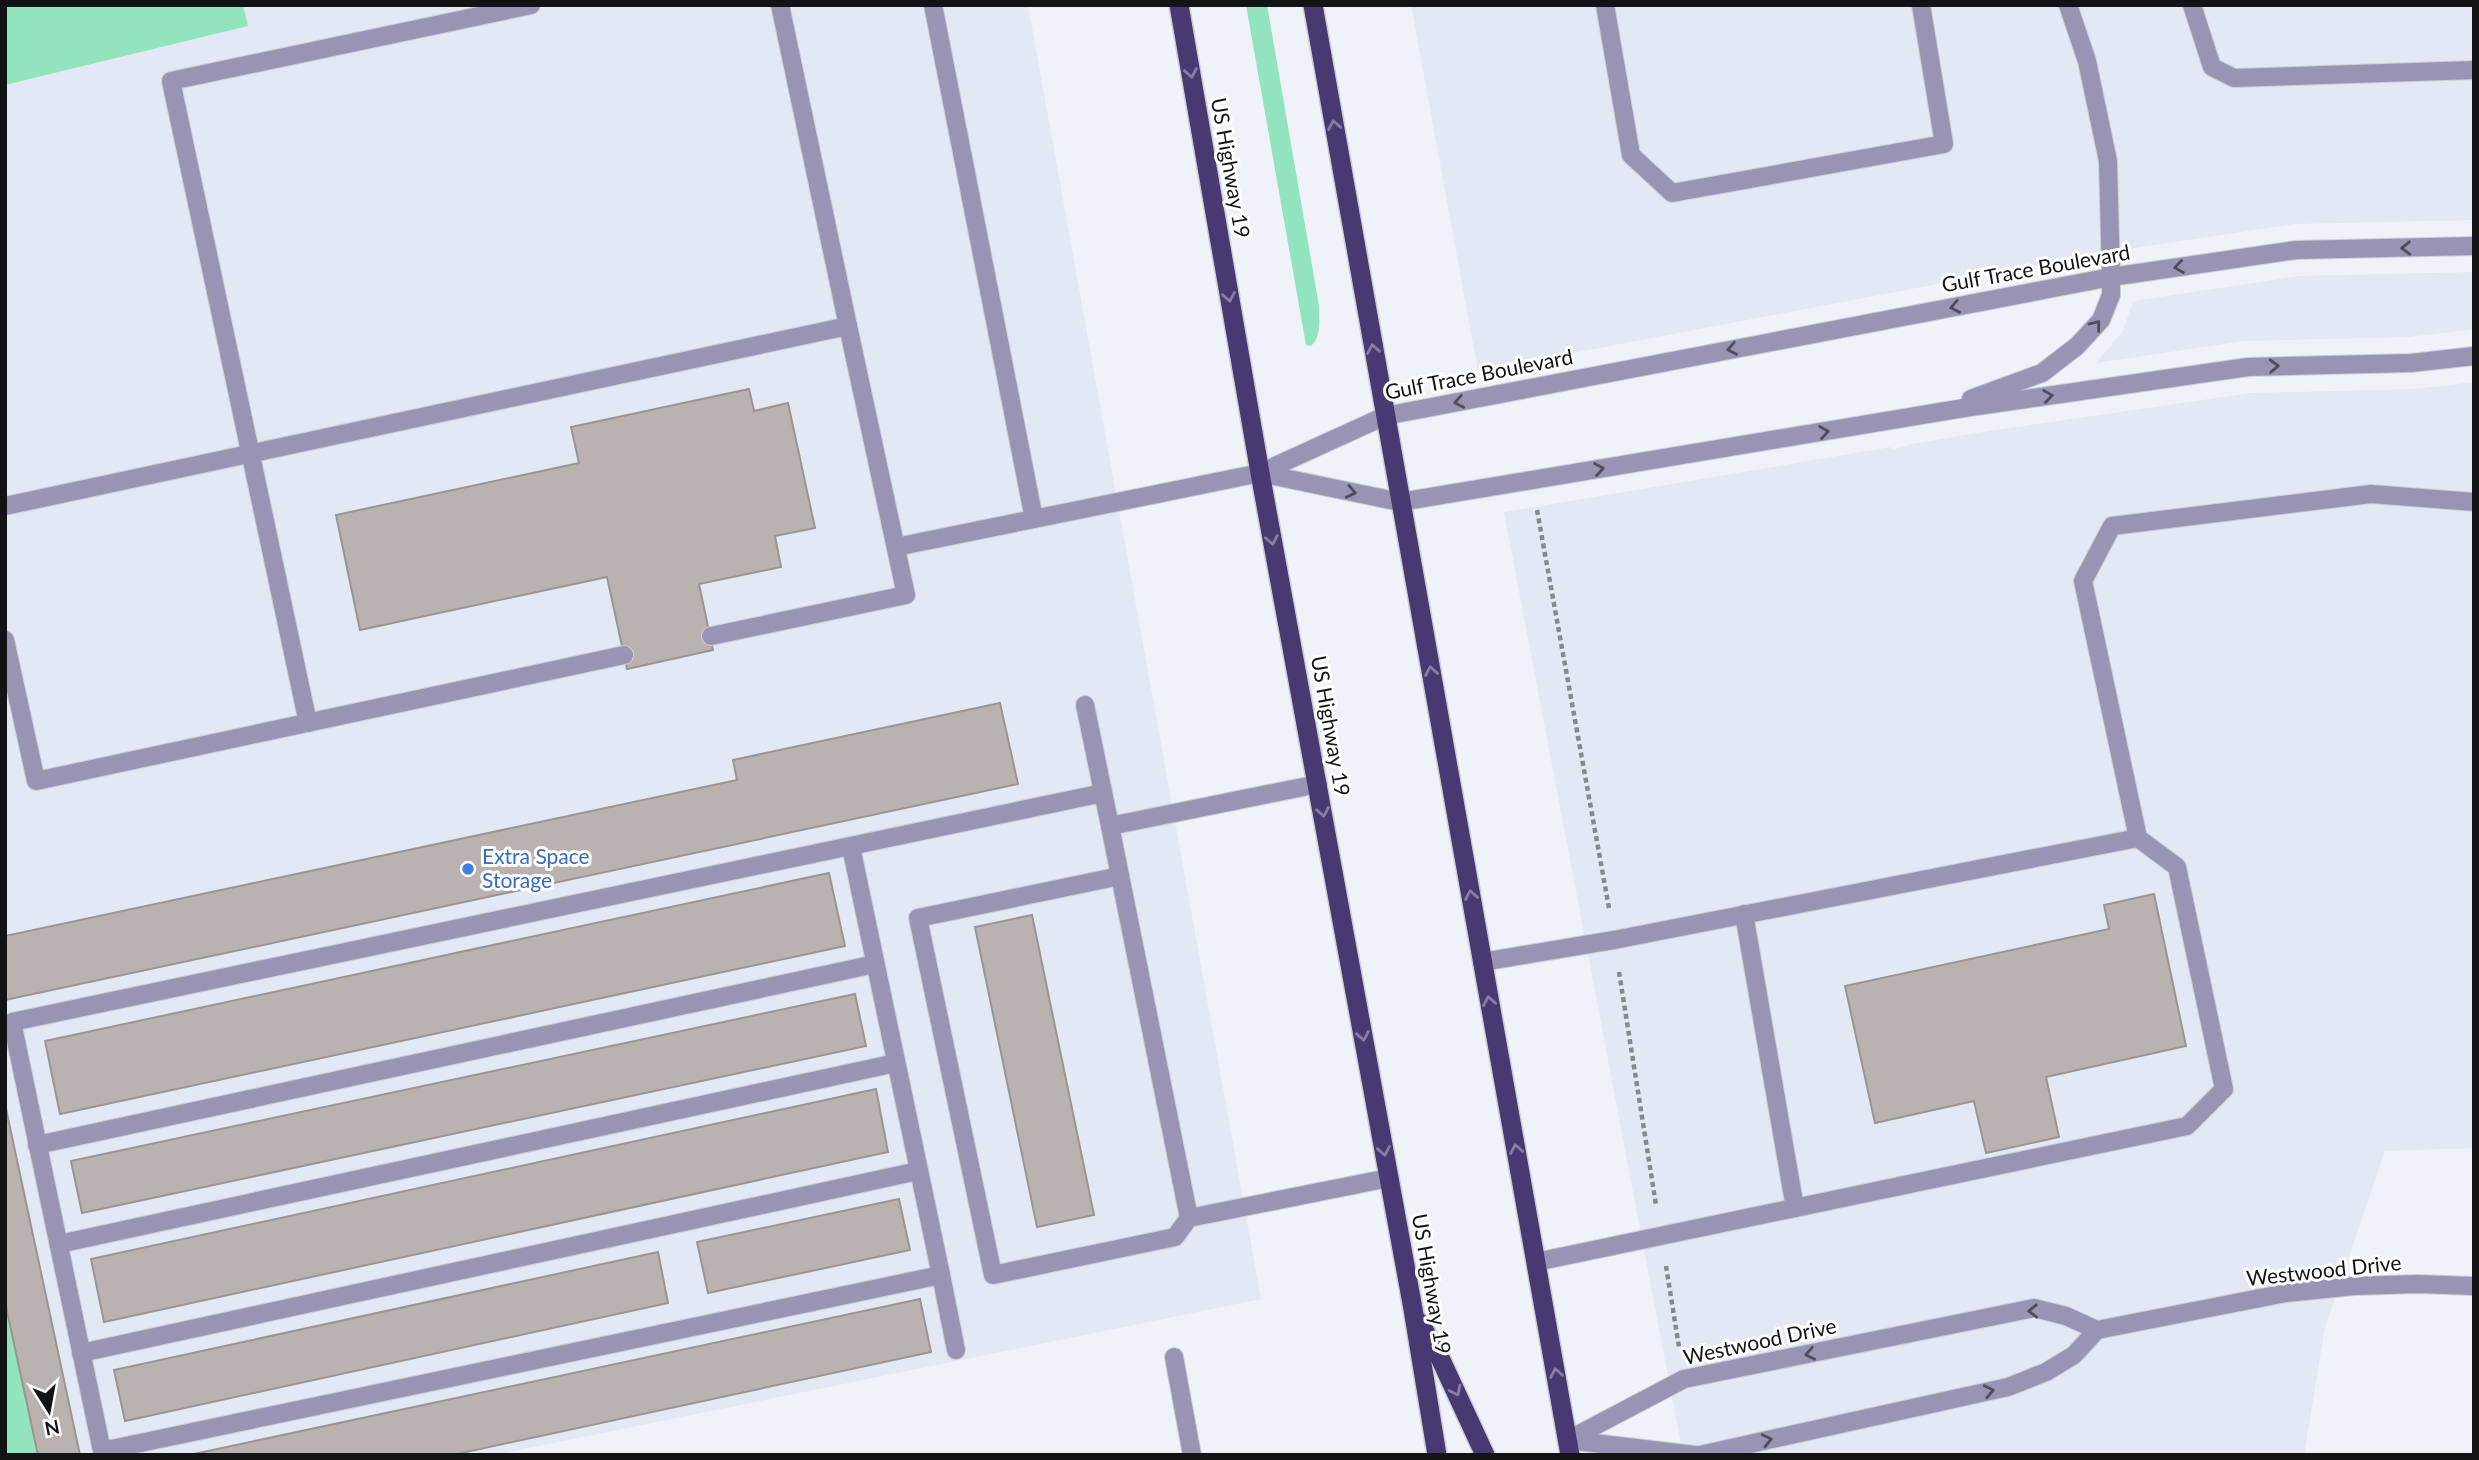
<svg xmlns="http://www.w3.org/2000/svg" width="2479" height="1460" font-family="Lato,sans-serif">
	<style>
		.built { fill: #e3e8f5 }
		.green { fill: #92e4be }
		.building { fill: #b9b2ae; stroke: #9b9591; stroke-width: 2 }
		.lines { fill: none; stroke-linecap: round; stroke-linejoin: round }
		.service-casing { stroke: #ccced4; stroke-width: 20 }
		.minor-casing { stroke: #ccced4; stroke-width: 20 }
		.tertiary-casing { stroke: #ccced4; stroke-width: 20 }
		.trunk-casing { stroke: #ccced4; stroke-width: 22 }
		.path { stroke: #87898d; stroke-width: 4.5; stroke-dasharray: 5 3.5; stroke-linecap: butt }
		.service { stroke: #9994b3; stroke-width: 18 }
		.minor { stroke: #9994b3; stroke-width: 18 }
		.tertiary { stroke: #9994b3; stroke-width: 18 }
		.trunk { stroke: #483972; stroke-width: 19 }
		.oneway { stroke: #887ea3 }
		.oneway2 { stroke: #4f4d5c }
		.shop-dot { fill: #3f7fe0; stroke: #fff; stroke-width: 2.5 }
		.labels { text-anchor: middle; stroke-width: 6; stroke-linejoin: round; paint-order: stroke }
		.street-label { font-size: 21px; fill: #121315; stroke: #fff }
		.shop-label { font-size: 21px; fill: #366cbe; stroke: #fff; text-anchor: start }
	</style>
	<rect width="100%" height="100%" fill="#eff2f8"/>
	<g class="built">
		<polygon points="243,5 1028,5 1261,1299 495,1455 38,1455 5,1302 5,85 247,26"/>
		<polygon points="1411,5 2474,5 2474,220 2295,224 2108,252 2086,253 2085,256 1478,371"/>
		<polygon points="2474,272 2474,329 2409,337 2244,341 2096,363 2123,331 2133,301 2299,276"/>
		<polygon points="2474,382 2474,1148 2385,1151 2325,1327 2304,1455 1683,1455 1504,512 1891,447 1892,450 1913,444 1975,433 2251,393 2415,389"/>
	</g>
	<g class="green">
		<polygon points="5,5 243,5 248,26 5,85"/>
		<path d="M1246 5H1267L1319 306C1319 320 1322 336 1311 346L1306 345Z"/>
		<polygon points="5,1302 38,1455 5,1455"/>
	</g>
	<g class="building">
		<polygon points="749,389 754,411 788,403 815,528 775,536 781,567 699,584 713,650 627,669 607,577 360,630 336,515 579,463 571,427"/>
		<polygon points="1000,703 1018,784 5,1000 5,936 737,780 733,760"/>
		<polygon points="829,873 845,946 60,1114 45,1041"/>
		<polygon points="2154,894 2186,1046 2046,1077 2059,1137 1986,1153 1974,1101 1875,1123 1845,986 2109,929 2104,905"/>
		<polygon points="1032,915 1094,1215 1037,1227 975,927"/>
		<polygon points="855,994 866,1046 82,1213 71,1161"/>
		<polygon points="876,1089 888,1152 104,1322 91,1259"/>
		<polygon points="5,1104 80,1455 38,1455 5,1302"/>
		<polygon points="899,1199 910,1250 708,1293 697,1242"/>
		<polygon points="658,1252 668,1303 125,1421 114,1370"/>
		<polygon points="920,1299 931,1352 452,1455 189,1455"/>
	</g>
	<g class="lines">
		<g class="service-casing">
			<g id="service">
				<polyline points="780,5 848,326"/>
				<polyline points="933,5 1034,519 1260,473"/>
				<polyline points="1605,5 1631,155 1672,193 1944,144 1921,5"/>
				<polyline points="2068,5 2087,61 2108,161 2111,277"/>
				<polyline points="2192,5 2212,67 2234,78 2474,70"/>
				<polyline points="5,506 848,326 906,595 711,636"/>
				<polyline points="896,547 1034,519"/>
				<polyline points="5,640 36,781 624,655"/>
				<polyline points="1085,705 1110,826"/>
				<polyline points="308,723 171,81 531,5"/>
				<polyline points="1318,784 1110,826 1189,1218 1389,1178"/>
				<polyline points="851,847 941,1275 102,1451 12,1022 1103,793"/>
				<polyline points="1120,876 918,918 993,1275 1175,1237 1189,1218"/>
				<polyline points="1744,914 1795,1208"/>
				<polyline points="1482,962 1614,940 2138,838"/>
				<polyline points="37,1145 875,964"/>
				<polyline points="59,1244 896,1063"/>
				<polyline points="1536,1262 2187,1126 2224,1089 2177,867 2138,838 2083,581 2112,526 2371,494 2474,502"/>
				<polyline points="941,1275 956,1350"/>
				<polyline points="81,1353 918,1171"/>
				<polyline points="1174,1357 1192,1455"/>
			</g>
		</g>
		<g class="minor-casing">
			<g id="minor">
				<polyline points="1568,1440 1684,1379 2034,1308 2066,1316 2097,1330 2286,1293 2354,1286 2418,1284 2474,1286"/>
				<polyline points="1568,1440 1695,1455"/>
				<polyline points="1700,1455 2008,1387 2046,1372 2074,1355 2097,1330"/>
			</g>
		</g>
		<g class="tertiary-casing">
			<g id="tertiary">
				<polyline points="1971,399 2042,373 2077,346 2101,320 2111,295 2111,277"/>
				<polyline points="1260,473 1385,416 2111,277 2296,250 2474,246"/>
				<polyline points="1260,473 1400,502 1970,407 2248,367 2411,363 2474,356"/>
			</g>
		</g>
		<g class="trunk-casing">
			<g id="trunk">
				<polyline points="1179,5 1260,473 1413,1309 1437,1455"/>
				<polyline points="1313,5 1570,1455"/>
				<polyline points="1420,1323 1441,1360 1485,1455"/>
			</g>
		</g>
		<g class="path">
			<polyline points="1537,510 1609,908"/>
			<polyline points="1619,972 1656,1205"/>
			<polyline points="1666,1266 1679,1347"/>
		</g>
		<use href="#service" class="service"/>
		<use href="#minor" class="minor"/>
		<use href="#tertiary" class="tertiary"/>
		<use href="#trunk" class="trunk"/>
	</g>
	<defs><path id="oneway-chevron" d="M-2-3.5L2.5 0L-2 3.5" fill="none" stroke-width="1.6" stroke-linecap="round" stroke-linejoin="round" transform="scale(1.75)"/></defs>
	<g class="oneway">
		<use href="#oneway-chevron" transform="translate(1191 73) rotate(80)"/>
		<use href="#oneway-chevron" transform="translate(1334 125) rotate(-100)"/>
		<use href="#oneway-chevron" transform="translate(1229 297) rotate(80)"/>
		<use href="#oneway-chevron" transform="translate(1373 349) rotate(-100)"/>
		<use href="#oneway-chevron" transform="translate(1272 540) rotate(79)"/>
		<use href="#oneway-chevron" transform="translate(1431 671) rotate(-100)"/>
		<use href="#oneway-chevron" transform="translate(1323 812) rotate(80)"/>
		<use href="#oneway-chevron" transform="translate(1471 895) rotate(-100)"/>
		<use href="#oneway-chevron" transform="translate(1489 1001) rotate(-100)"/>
		<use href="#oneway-chevron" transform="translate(1363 1036) rotate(80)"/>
		<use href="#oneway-chevron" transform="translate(1516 1149) rotate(-100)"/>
		<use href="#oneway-chevron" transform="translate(1384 1151) rotate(80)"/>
		<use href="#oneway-chevron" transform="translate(1556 1373) rotate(-100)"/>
		<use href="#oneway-chevron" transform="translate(1456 1391) rotate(64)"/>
	</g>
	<g class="oneway2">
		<use href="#oneway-chevron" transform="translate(2406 248) rotate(179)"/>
		<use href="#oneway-chevron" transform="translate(2179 267) rotate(172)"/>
		<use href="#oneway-chevron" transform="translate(1955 307) rotate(169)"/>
		<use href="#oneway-chevron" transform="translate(2096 325) rotate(-52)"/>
		<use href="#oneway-chevron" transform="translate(1732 349) rotate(169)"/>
		<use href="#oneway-chevron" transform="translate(2274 366) rotate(-2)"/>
		<use href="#oneway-chevron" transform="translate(2048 396) rotate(-8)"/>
		<use href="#oneway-chevron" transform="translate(1459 402) rotate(169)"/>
		<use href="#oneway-chevron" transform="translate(1824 432) rotate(-9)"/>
		<use href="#oneway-chevron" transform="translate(1599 469) rotate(-9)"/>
		<use href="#oneway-chevron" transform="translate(1351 492) rotate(12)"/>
		<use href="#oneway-chevron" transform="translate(2033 1311) rotate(179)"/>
		<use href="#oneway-chevron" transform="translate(1810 1354) rotate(169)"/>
		<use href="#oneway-chevron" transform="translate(1989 1391) rotate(-12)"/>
		<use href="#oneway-chevron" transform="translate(1767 1440) rotate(-13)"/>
	</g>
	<circle class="shop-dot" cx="468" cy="869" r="7"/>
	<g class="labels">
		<g class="street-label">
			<text transform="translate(1230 168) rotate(80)" y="7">US Highway 19</text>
			<text transform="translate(2036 269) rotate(-10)" y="7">Gulf Trace Boulevard</text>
			<text transform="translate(1479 375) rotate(-11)" y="7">Gulf Trace Boulevard</text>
			<text transform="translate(1330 726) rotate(80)" y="7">US Highway 19</text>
			<text transform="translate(2324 1271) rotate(-6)" y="7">Westwood Drive</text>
			<text transform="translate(1431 1284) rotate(80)" y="7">US Highway 19</text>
			<text transform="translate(1760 1342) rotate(-12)" y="7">Westwood Drive</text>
		</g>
		<g class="shop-label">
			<text x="482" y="864">Extra Space<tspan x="482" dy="24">Storage</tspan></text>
		</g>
	</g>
	<rect width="2479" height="1460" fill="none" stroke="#121315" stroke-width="14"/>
	<g transform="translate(49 1411) rotate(169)" stroke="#ffffff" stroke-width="5" paint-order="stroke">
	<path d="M0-5L12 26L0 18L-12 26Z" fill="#121315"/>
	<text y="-10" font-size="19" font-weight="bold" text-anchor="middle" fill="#121315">N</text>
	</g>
</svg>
